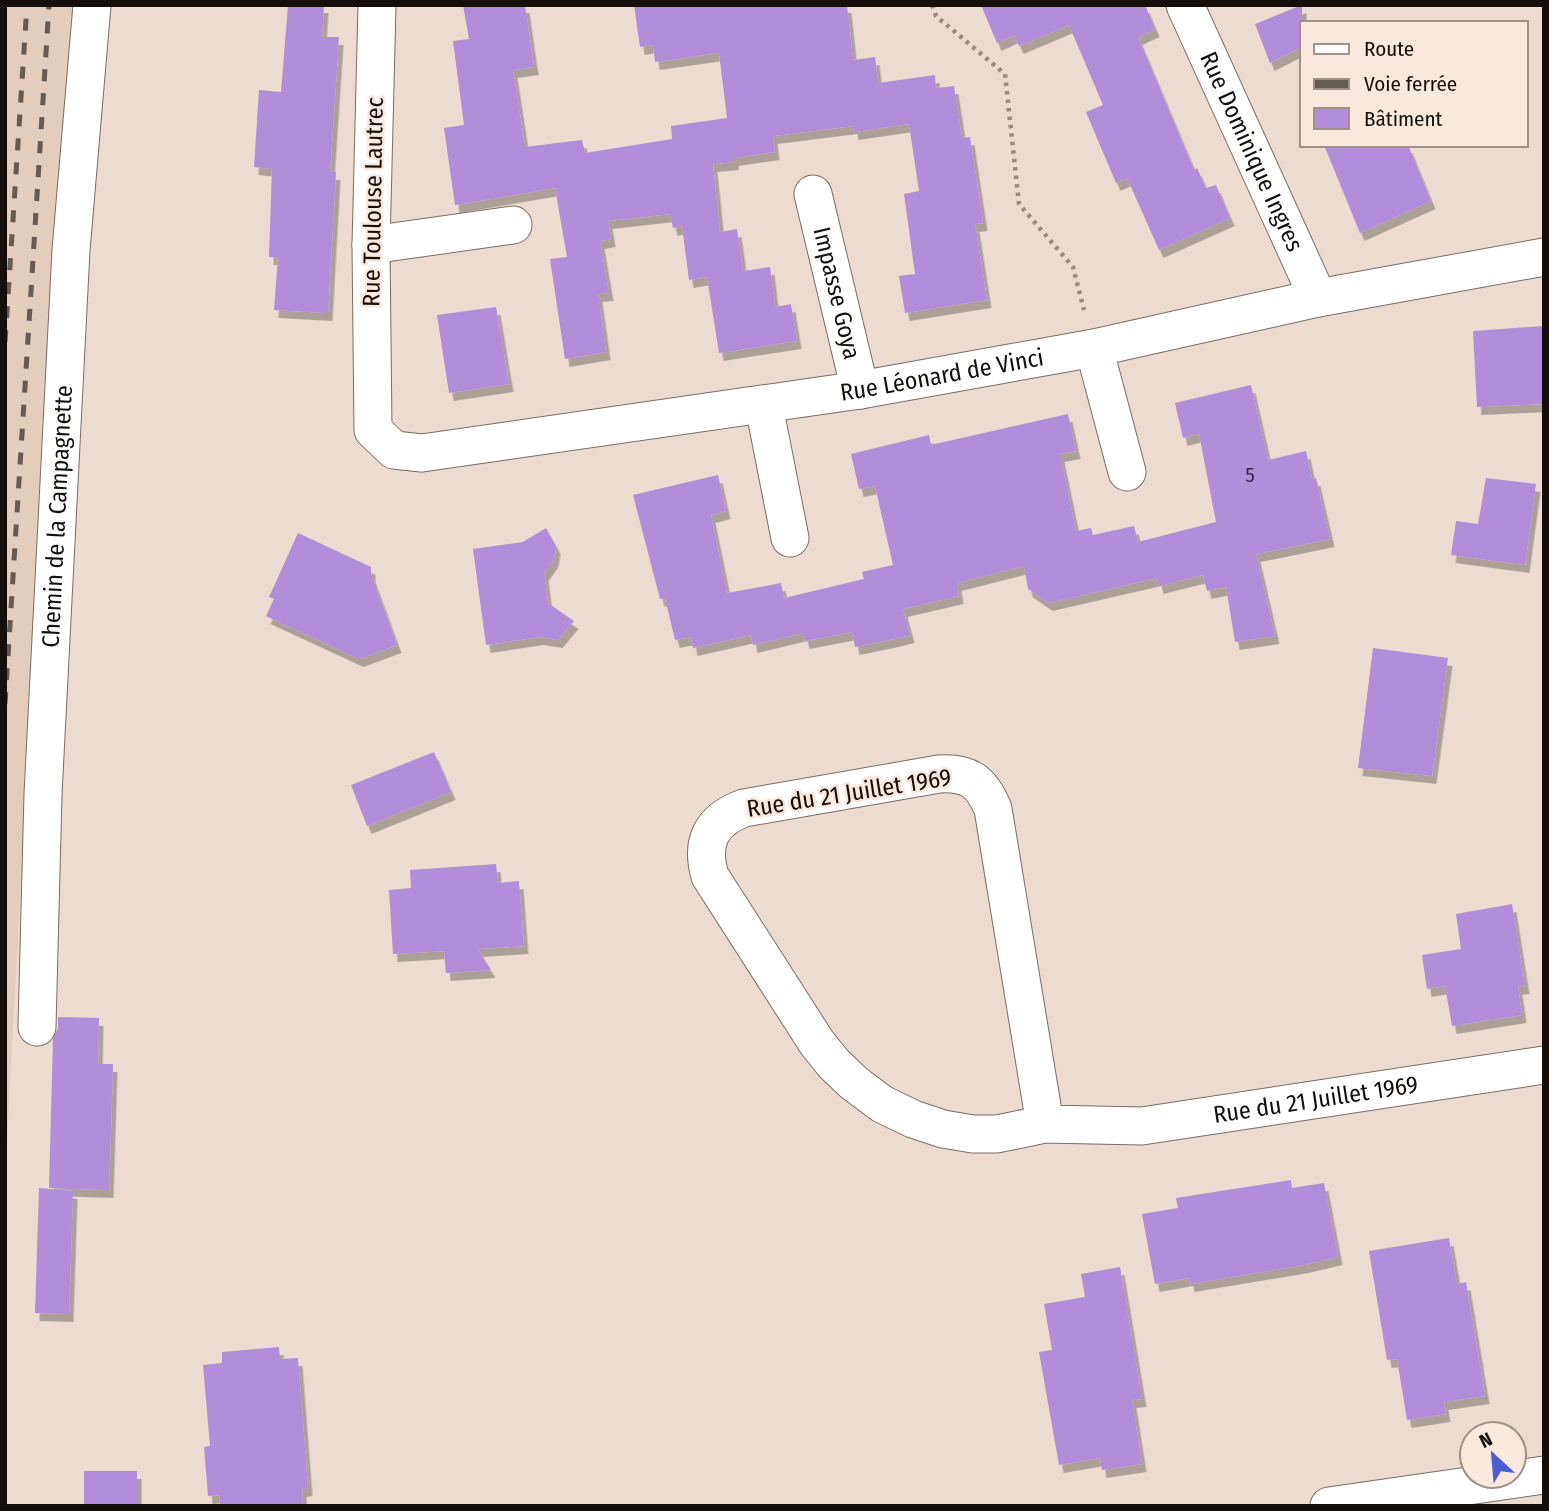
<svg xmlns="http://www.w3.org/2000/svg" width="1549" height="1511" font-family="'Fira Sans Condensed',sans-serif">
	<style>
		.built { fill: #e3cdbd }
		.building { fill: #b28dda; filter: url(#shadow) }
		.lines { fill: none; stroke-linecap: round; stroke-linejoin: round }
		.minor-casing { stroke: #7b6d64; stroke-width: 39 }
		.path { stroke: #978b83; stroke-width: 4.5; stroke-dasharray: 3.5 5; stroke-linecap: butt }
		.minor { stroke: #fff; stroke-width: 37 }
		.rail { stroke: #645b54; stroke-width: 5; stroke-dasharray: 12 12; stroke-linecap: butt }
		.labels { text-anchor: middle; stroke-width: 5; stroke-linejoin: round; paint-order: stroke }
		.number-label { font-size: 21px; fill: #3c2e3f }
		.street-label { font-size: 24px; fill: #140f0b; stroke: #f8e8dd }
	</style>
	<defs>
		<filter id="shadow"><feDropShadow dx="4.5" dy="8" stdDeviation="0" flood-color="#0004"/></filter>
	</defs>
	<rect width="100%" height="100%" fill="#ebdbd0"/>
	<polygon class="built" points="5,5 82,5 32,677 5,1176"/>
	<g class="building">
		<polygon points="288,5 324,5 322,37 339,37 330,172 336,172 328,313 274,310 278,257 269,257 272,169 254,167 259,90 281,92"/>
		<polygon points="463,5 525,5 534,67 513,70 525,147 582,140 585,153 672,139 671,126 727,118 719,53 655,62 653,45 640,47 634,5 847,5 853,60 875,57 878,83 935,75 936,88 954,86 962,138 970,137 983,223 975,224 987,300 905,313 899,276 915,274 904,194 919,191 909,124 854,132 853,126 773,136 775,152 734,158 734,162 713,164 720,232 737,229 743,271 770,267 775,307 791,304 797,341 719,353 707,277 689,280 682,226 673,228 670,214 608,221 611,239 600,241 609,293 598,294 606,352 565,359 550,259 567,257 555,188 455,205 444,128 464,125 453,41 469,39"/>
		<polygon points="981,5 1145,5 1155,29 1138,37 1194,170 1197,168 1206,188 1216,185 1230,218 1159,250 1127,178 1116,183 1086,112 1103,105 1069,25 1019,46 1014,35 997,43"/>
		<polygon points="1302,5 1302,47 1270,63 1255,24"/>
		<polygon points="1324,145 1408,145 1431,201 1360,233"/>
		<polygon points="496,307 509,384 449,393 437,315"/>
		<polygon points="1544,326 1544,404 1477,407 1473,331"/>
		<polygon points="1251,385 1268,460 1306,451 1312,479 1316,478 1330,539 1256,554 1275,636 1235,642 1226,587 1207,591 1203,575 1159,586 1157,578 1048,603 1028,589 1024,566 957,583 959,596 903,609 910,635 894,639 855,647 852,632 805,641 803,633 753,645 751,635 693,648 691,637 675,640 665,598 660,599 633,495 718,475 726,511 711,515 727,593 781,583 784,598 864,579 862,572 893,565 875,486 859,489 851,454 929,435 931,445 1068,414 1076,451 1060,454 1076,531 1091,528 1093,535 1134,526 1138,542 1216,522 1199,434 1183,438 1175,403"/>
		<polygon points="1486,478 1536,484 1525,565 1451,555 1456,521 1478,524"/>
		<polygon points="546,528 556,546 554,559 544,573 548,603 574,621 558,640 539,637 486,645 473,549 523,542"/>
		<polygon points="298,533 371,567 371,574 397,645 359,659 266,616 274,599 269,597"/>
		<polygon points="1373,648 1448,658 1432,776 1358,768"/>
		<polygon points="434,752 451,792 367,826 351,785"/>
		<polygon points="496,864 498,883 519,881 524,946 478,949 491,970 446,973 444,951 393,954 389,890 411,888 410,870"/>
		<polygon points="1512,904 1525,986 1518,987 1522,1015 1452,1026 1445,986 1427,989 1422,955 1461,949 1456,914"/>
		<polygon points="58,1017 99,1018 98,1064 113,1064 109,1190 49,1188 53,1039 58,1028"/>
		<polygon points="1291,1180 1292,1188 1324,1183 1338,1257 1304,1265 1190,1284 1189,1278 1155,1284 1142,1214 1178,1208 1176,1198"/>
		<polygon points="39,1188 73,1191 69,1314 35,1313"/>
		<polygon points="1449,1238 1457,1284 1466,1282 1485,1396 1444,1402 1446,1414 1407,1420 1397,1359 1387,1360 1369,1251"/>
		<polygon points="1120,1267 1142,1399 1132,1400 1142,1464 1102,1470 1100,1458 1059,1465 1039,1352 1052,1350 1044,1304 1085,1297 1081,1274"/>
		<polygon points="279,1347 280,1359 298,1358 308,1488 302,1489 303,1506 220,1506 219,1495 208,1496 204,1447 210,1446 203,1365 222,1363 222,1352"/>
		<rect x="84" y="1471" width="53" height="35"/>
	</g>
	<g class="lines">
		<g class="minor-casing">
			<g id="minor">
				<path id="s1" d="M377 5 371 245 373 430 394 450 422 453 860 390 1094 348 1318 298 1544 257"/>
				<path id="s2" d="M1185 5 1318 298"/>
				<path id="s3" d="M813 194 860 390"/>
				<polyline points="371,245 513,225"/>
				<polyline points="1094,348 1127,472"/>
				<polyline points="764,406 790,538"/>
				<path id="s4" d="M37 1027 43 794 71 250 92 5"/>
				<path id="s5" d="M1045 1124 993 809C982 782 969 772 939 774L744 808C711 820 700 842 710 876L817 1043 834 1064 854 1083 882 1104 913 1119 943 1129 973 1134H997L1045 1124 1142 1126 1544 1065"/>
				<polyline points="1329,1506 1544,1475"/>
			</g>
		</g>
		<polyline class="path" points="932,5 936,16 1005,74 1019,204 1073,267 1084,310"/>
		<use href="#minor" class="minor"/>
		<g class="rail">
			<polyline points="5,342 27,5"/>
			<polyline points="5,704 49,5"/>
		</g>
	</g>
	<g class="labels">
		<g class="number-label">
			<text x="1250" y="482">5</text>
		</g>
		<g class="street-label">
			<text dy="8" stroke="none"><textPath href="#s2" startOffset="161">Rue Dominique Ingres</textPath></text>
			<text transform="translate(373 202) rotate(-89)" y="8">Rue Toulouse Lautrec</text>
			<text dy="8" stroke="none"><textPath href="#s3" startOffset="102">Impasse Goya</textPath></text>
			<text dy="8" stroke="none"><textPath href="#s1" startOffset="1008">Rue Léonard de Vinci</textPath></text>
			<text dy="8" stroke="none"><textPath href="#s4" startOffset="511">Chemin de la Campagnette</textPath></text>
			<text transform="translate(849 793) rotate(-9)" y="8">Rue du 21 Juillet 1969</text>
			<text dy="8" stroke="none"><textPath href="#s5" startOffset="1404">Rue du 21 Juillet 1969</textPath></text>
		</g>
	</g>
	<rect width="1549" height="1511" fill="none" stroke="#140f0b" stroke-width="14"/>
	<rect x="1300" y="21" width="228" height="126" fill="#f8e8dd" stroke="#9d9189" stroke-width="2"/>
	<rect x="1314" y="44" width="35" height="10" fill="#ffffff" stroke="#9d9189" stroke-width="2"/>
	<text x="1364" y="56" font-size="21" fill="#140f0b">Route</text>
	<rect x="1314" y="79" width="35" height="10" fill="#645b54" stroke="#9d9189" stroke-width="2"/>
	<text x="1364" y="91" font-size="21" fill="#140f0b">Voie ferrée</text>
	<rect x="1314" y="108" width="35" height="21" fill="#b28dda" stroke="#9d9189" stroke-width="2"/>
	<text x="1364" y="126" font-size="21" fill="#140f0b">Bâtiment</text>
	<g transform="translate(1493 1455) rotate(334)"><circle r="33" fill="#f8e8dd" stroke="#9d9189" stroke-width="2"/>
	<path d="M0-5L12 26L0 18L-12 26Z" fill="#4c5dd2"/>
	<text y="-10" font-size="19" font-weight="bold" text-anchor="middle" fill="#140f0b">N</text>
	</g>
</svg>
